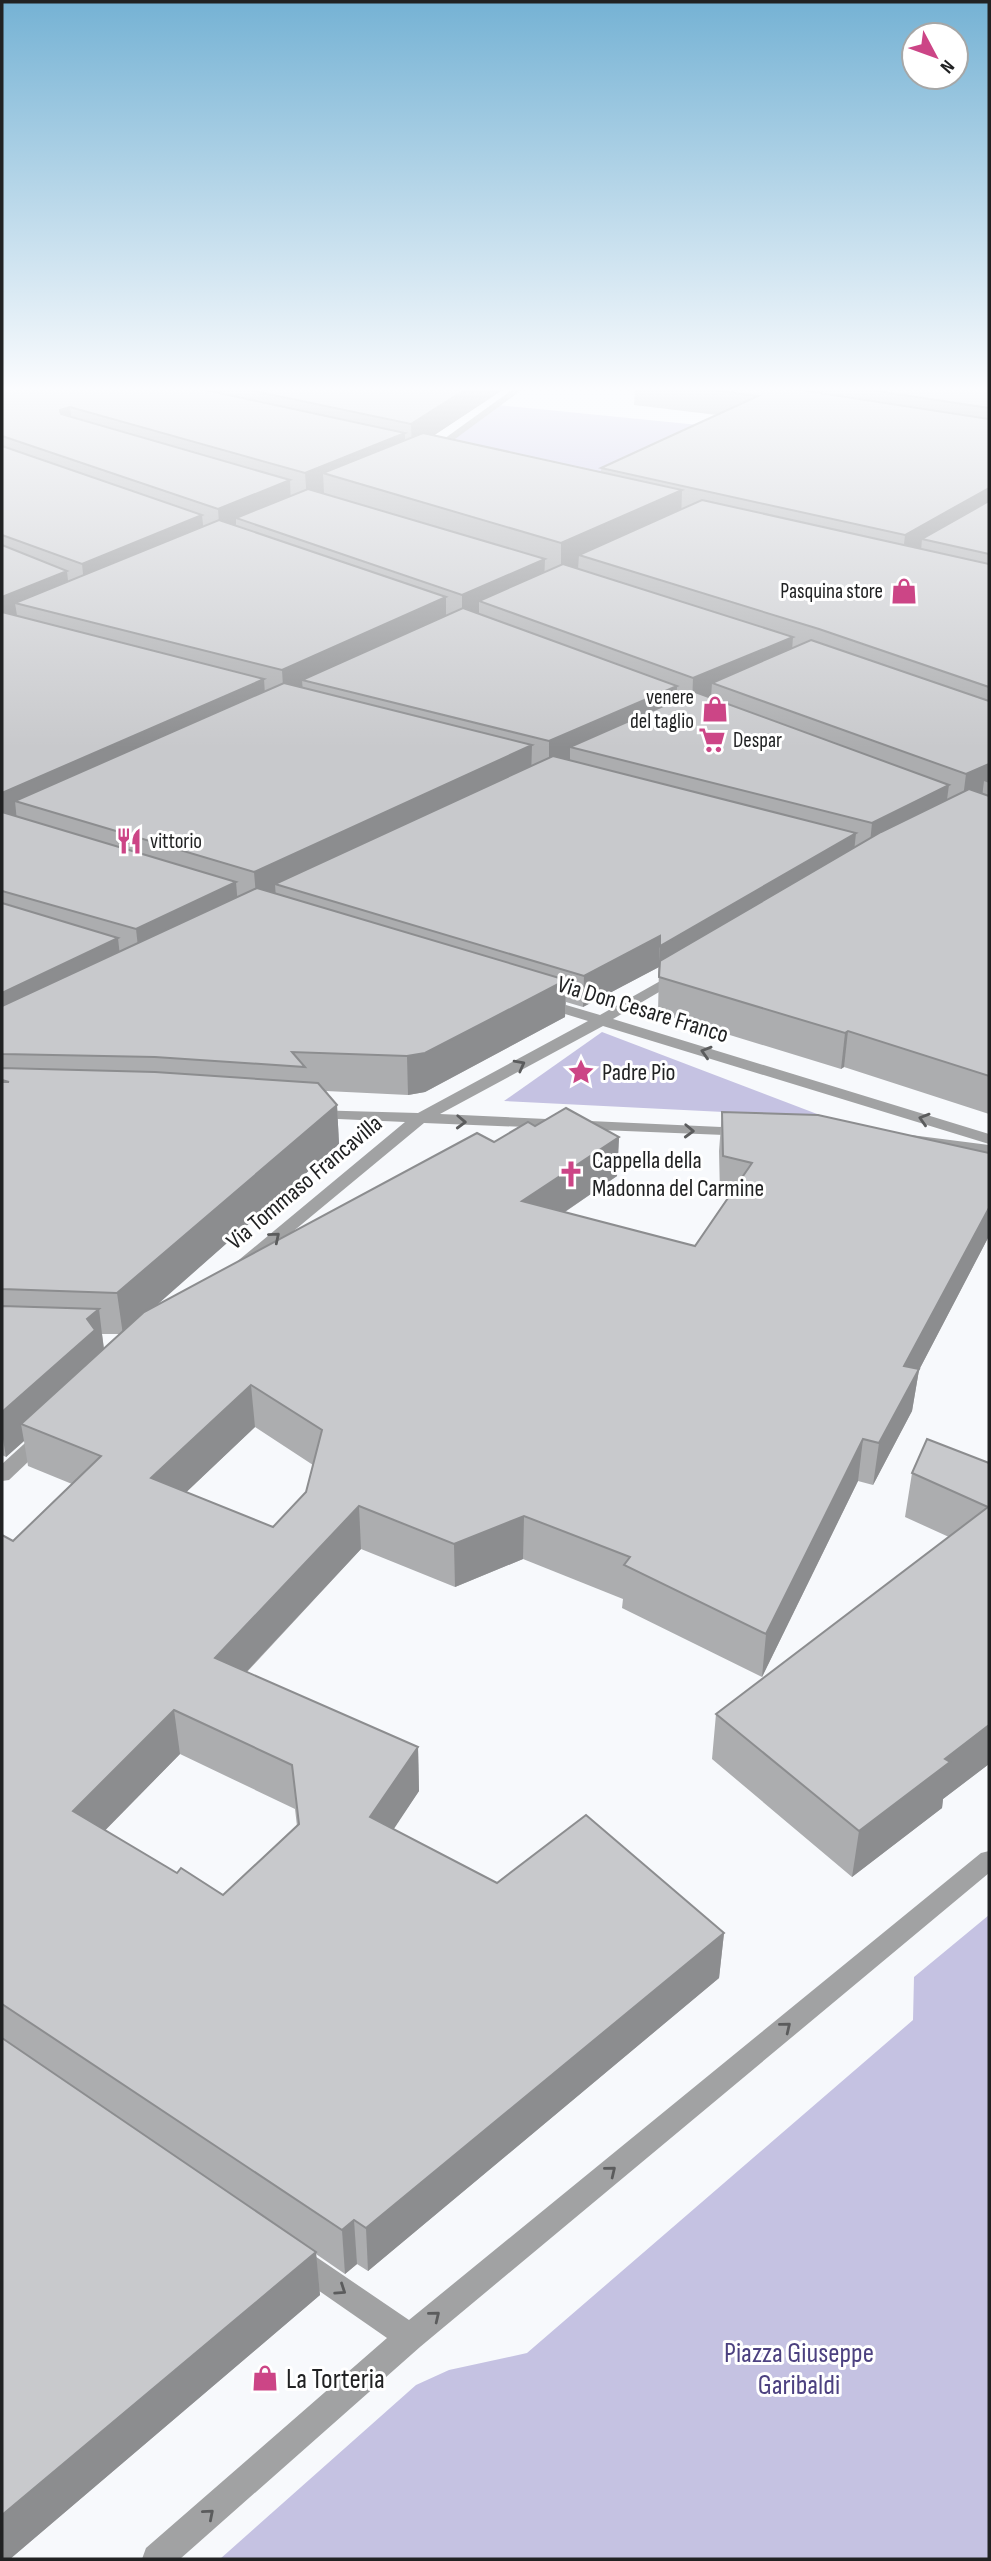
<svg xmlns="http://www.w3.org/2000/svg" width="991" height="2561" font-family="'Sofia Sans Condensed',sans-serif">
	<style>
		.green { fill: #c5c2e2 }
		.lines { fill: none; stroke-linecap: round; stroke-linejoin: round }
		.minor { fill: #a1a2a3; fill-rule: evenodd }
		.wall { fill: #acadaf; fill-rule: evenodd }
		.shaded-wall { fill: #8c8d8f }
		.building { fill: #c8c9cc; stroke: #8c8d8f; stroke-width: 2; fill-rule: evenodd }
		.oneway { stroke: #5b5c5d }
		.labels { text-anchor: middle; stroke-width: 6; stroke-linejoin: round; paint-order: stroke }
		.far-poi-label { font-size: 21px; fill: #212223; stroke: #fff; text-anchor: end }
		.street-label { font-size: 24px; fill: #212223; stroke: #fff }
		.poi-label { font-size: 24px; fill: #212223; stroke: #fff; text-anchor: start }
		.near-park-label { font-size: 28px; fill: #4c4180; stroke: #fff }
		.near-poi-label { font-size: 28px; fill: #212223; stroke: #fff; text-anchor: start }
	</style>
	<rect width="100%" height="100%" fill="#f7f9fc"/>
	<g class="green">
		<polygon points="497,405 719,427 602,485 437,448"/>
		<polygon points="602,1032 825,1117 504,1101"/>
		<polygon points="989,1915 989,2559 220,2559 416,2385 449,2370 527,2353 913,2020 914,1977"/>
	</g>
	<g class="lines">
		<g class="minor">
			<polygon points="513,389 523,389 436,453 430,453 430,449"/>
			<polygon points="678,971 683,972 683,978 613,1019 989,1134 989,1144 603,1026 440,1114 743,1128 751,1133 749,1136 424,1123 249,1268 237,1268 234,1264 405,1122 316,1118 310,1116 308,1113 310,1110 418,1113 588,1021 539,1006 539,1000 549,1000 600,1015"/>
			<polygon points="911,1135 989,1145 989,1155 905,1143 903,1140 905,1137"/>
			<polygon points="42,1432 52,1438 49,1442 9,1480 2,1481 2,1464 35,1434"/>
			<polygon points="989,1851 989,1873 420,2347 180,2559 142,2559 146,2548 387,2338 289,2270 285,2261 289,2252 299,2248 309,2252 409,2320 981,1853"/>
		</g>
	</g>
	<g class="wall">
		<path d="M2 389H504L434 435 601 472V468L717 415 634 405 635 389H989V1114L844 1067 841 1069 658 1013 659 967 583 1007 566 1002 565 1017 425 1092 408 1095 326 1091 337 1105 339 1144 155 1306 494 1142 535 1126 619 1137 617 1176 565 1212 695 1246 728 1197 720 1195 719 1151 722 1112 989 1153V1236L919 1370 912 1411 873 1485 858 1481 762 1677 622 1608 623 1599 523 1559 455 1587 361 1549 247 1672 418 1747 419 1791 393 1829 497 1883 724 1933 719 1978 368 2271 357 2264 345 2274 316 2254 320 2295 10 2559H2V1535L13 1541 72 1484 28 1466 24 1441 6 1457 2 1455ZM102 1334H119L104 1348ZM255 1427 313 1465 306 1492 273 1527 186 1492ZM180 1754 295 1809 297 1826 223 1895 177 1873 105 1830Z"/>
		<polygon points="989,1463 989,1764 943,1799 942,1808 852,1877 712,1759 716,1714 949,1537 905,1517 912,1473"/>
	</g>
	<g class="shaded-wall">
		<polygon points="466,389 504,389 412,450 411,424"/>
		<polygon points="70,407 73,432 60,410"/>
		<polygon points="405,433 405,460 323,473 324,493 307,500 305,473"/>
		<polygon points="290,480 291,507 236,518 236,530 220,537 218,509"/>
		<polygon points="989,488 989,513 922,539 921,551 902,562 905,535"/>
		<polygon points="682,490 681,523 579,555 578,569 561,577 561,543"/>
		<polygon points="202,515 205,543 85,593 82,564"/>
		<polygon points="545,559 544,584 479,601 479,614 462,621 462,595"/>
		<polygon points="67,571 70,600 15,603 18,622 2,628 2,597"/>
		<polygon points="446,597 446,628 302,680 303,693 284,702 282,670"/>
		<polygon points="793,637 791,664 712,683 711,698 692,706 693,678"/>
		<polygon points="264,679 266,711 15,801 17,822 2,829 2,793"/>
		<polygon points="677,686 676,714 570,747 570,761 549,770 549,741"/>
		<polygon points="532,745 531,779 275,884 276,899 257,908 254,872"/>
		<polygon points="989,764 989,783 984,781 982,797 962,806 966,774"/>
		<polygon points="949,785 945,814 869,853 872,823"/>
		<polygon points="856,833 853,862 658,977 660,946"/>
		<polygon points="236,882 239,918 140,965 136,929"/>
		<polygon points="660,936 659,967 583,1007 584,976"/>
		<polygon points="118,938 122,975 2,1033 2,993"/>
		<polygon points="566,980 565,1017 425,1092 408,1095 407,1056"/>
		<polygon points="848,1031 844,1067 841,1069 845,1033"/>
		<polygon points="337,1105 339,1144 123,1335 117,1293"/>
		<polygon points="619,1137 617,1176 522,1241 522,1201"/>
		<polygon points="989,1208 989,1236 919,1370 912,1411 873,1485 879,1443 904,1366"/>
		<polygon points="99,1309 104,1351 21,1424 24,1441 6,1457 2,1433 2,1412 87,1319"/>
		<polygon points="251,1385 255,1427 156,1521 151,1478"/>
		<polygon points="863,1439 858,1481 762,1677 766,1634"/>
		<polygon points="359,1506 361,1549 219,1701 215,1658"/>
		<polygon points="524,1516 523,1559 455,1587 454,1544"/>
		<polygon points="174,1710 180,1754 81,1855 73,1811"/>
		<polygon points="989,1725 989,1764 943,1799 942,1808 852,1877 859,1831 945,1759"/>
		<polygon points="418,1747 419,1791 372,1862 370,1817"/>
		<polygon points="724,1933 719,1978 368,2271 366,2228"/>
		<polygon points="354,2220 357,2264 345,2274 342,2230"/>
		<polygon points="316,2252 320,2295 10,2559 2,2559 2,2515"/>
	</g>
	<g class="building">
		<polygon points="2,389 201,389 405,433 305,473 70,407 60,410 61,414 290,480 218,509 2,436"/>
		<polygon points="245,389 466,389 411,424"/>
		<polygon points="705,389 794,389 989,419 989,488 905,535 601,468 758,396"/>
		<polygon points="864,389 989,389 989,408"/>
		<polygon points="423,433 682,490 561,543 323,473"/>
		<polygon points="2,446 202,515 82,564 2,535"/>
		<polygon points="308,489 545,559 462,595 236,518"/>
		<polygon points="702,500 989,564 989,687 819,629 579,555"/>
		<polygon points="989,501 989,554 922,539"/>
		<polygon points="219,520 446,597 282,670 15,603"/>
		<polygon points="2,545 67,571 2,597"/>
		<polygon points="563,564 793,637 693,678 479,601"/>
		<polygon points="463,608 677,686 549,741 302,680"/>
		<polygon points="2,612 264,679 2,793"/>
		<polygon points="811,640 989,701 989,764 966,774 712,683"/>
		<polygon points="284,683 532,745 254,872 15,801"/>
		<polygon points="695,692 949,785 872,823 570,747"/>
		<polygon points="553,756 856,833 660,946 660,936 584,976 275,884"/>
		<polygon points="969,789 989,796 989,1076 848,1031 845,1033 659,977 660,961 881,832"/>
		<polygon points="2,812 236,882 136,929 2,891"/>
		<polygon points="257,888 566,980 425,1053 407,1056 292,1052 305,1067 155,1057 2,1054 2,1006"/>
		<polygon points="2,903 118,938 2,993"/>
		<polygon points="2,1068 155,1072 318,1083 337,1105 117,1293 2,1289 2,1082 9,1082 2,1080"/>
		<path d="M566 1108 619 1137 522 1201 695 1246 752 1163 723 1156 722 1112 818 1115 989 1153V1208L904 1366 919 1369 879 1443 863 1439 766 1634 624 1565 630 1557 524 1516 454 1544 359 1506 215 1658 418 1747 370 1817 497 1883 586 1815 724 1933 366 2228 354 2220 342 2230 2 2004V1535L13 1541 101 1456 21 1424 144 1312 477 1133 494 1142 528 1122 535 1126ZM251 1385 322 1430 306 1492 273 1527 151 1478ZM174 1710 292 1765 299 1824 223 1895 181 1868 177 1873 73 1811Z"/>
		<polygon points="2,1306 99,1309 87,1319 95,1330 2,1412"/>
		<polygon points="927,1439 989,1463 989,1725 945,1759 950,1762 859,1831 716,1714 988,1507 912,1473"/>
		<polygon points="2,2038 316,2252 2,2515"/>
	</g>
	<defs><path id="oneway-chevron" d="M-2-3.5L2.5 0L-2 3.5" fill="none" stroke-width="1.6" stroke-linecap="round" stroke-linejoin="round" transform="scale(1.75)"/></defs>
	<g class="oneway">
		<use href="#oneway-chevron" transform="translate(706 1052) rotate(-163)"/>
		<use href="#oneway-chevron" transform="translate(520 1065) rotate(-28)"/>
		<use href="#oneway-chevron" transform="translate(924 1119) rotate(-163)"/>
		<use href="#oneway-chevron" transform="translate(461 1122) rotate(2)"/>
		<use href="#oneway-chevron" transform="translate(689 1131) rotate(2)"/>
		<use href="#oneway-chevron" transform="translate(275 1237) rotate(-40)"/>
		<use href="#oneway-chevron" transform="translate(786 2027) rotate(-39)"/>
		<use href="#oneway-chevron" transform="translate(611 2171) rotate(-39)"/>
		<use href="#oneway-chevron" transform="translate(341 2290) rotate(34)"/>
		<use href="#oneway-chevron" transform="translate(435 2316) rotate(-39)"/>
		<use href="#oneway-chevron" transform="translate(209 2514) rotate(-41)"/>
	</g>
	<linearGradient id="sky" x2="0" y2="1"><stop stop-color="#75b2d4"/><stop offset="0.52" stop-color="#fbfcfe"/><stop offset="1" stop-color="#fbfcfe" stop-opacity="0"/></linearGradient>
	<rect width="991" height="748" fill="url(#sky)"/>
	<defs>
		<g id="shop-bare" transform="scale(2.1)"><path d="M-5-2.5h2.3a2.7 3.5 0 0 1 5.4 0H5L5.5 6h-11ZM-1.5-2.5h3a1.5 2.3 0 0 0-3 0Z" fill="#cc4586" stroke="#fff" stroke-width="2.5" paint-order="stroke"/></g>
		<g id="supermarket-bare" transform="scale(2.1)"><path d="M-6-5.5h2.5l.6 2H6L4.5 2H-2.5L-4.4-4H-6ZM-1.5 3.2a1.3 1.3 0 1 0 .1 0ZM3 3.2a1.3 1.3 0 1 0 .1 0Z" fill="#cc4586" stroke="#fff" stroke-width="2.5" paint-order="stroke"/></g>
		<g id="restaurant-bare" transform="scale(2.1)"><path d="M-5-6h1v4h1v-4h1v4h1v-4h1v5L-1.5 .5V6h-2V.5L-5-1ZM5-6V6H3V1.5H1.5Q1.5-4 5-6Z" fill="#cc4586" stroke="#fff" stroke-width="2.5" paint-order="stroke"/></g>
		<g id="sight-bare" transform="scale(2.1)"><path d="M0-6L1.8-2.2L6-1.7L2.9 1.2L3.7 5.4L0 3.3L-3.7 5.4L-2.9 1.2L-6-1.7L-1.8-2.2Z" fill="#cc4586" stroke="#fff" stroke-width="2.5" paint-order="stroke"/></g>
		<g id="church-bare" transform="scale(2.1)"><path d="M-1.2-6h2.4v3.5h3.3v2.4h-3.3V6h-2.4V-.1h-3.3v-2.4h3.3Z" fill="#cc4586" stroke="#fff" stroke-width="2.5" paint-order="stroke"/></g>
	</defs>
	<g fill-rule="evenodd">
		<use href="#shop-bare" x="904" y="591"/>
		<use href="#shop-bare" x="715" y="709"/>
		<use href="#supermarket-bare" x="712" y="740"/>
		<use href="#restaurant-bare" x="129" y="841"/>
		<use href="#sight-bare" x="581" y="1072"/>
		<use href="#church-bare" x="571" y="1174"/>
		<use href="#shop-bare" x="265" y="2378"/>
	</g>
	<g class="labels">
		<g class="far-poi-label">
			<text x="883" y="598">Pasquina store</text>
			<text x="694" y="704">venere<tspan x="694" dy="24">del taglio</tspan></text>
			<text x="733" y="747" text-anchor="start">Despar</text>
			<text x="150" y="848" text-anchor="start">vittorio</text>
		</g>
		<g class="street-label">
			<text transform="translate(643 1009) rotate(17)" y="8">Via Don Cesare Franco</text>
			<text transform="translate(304 1182) rotate(-40)" y="8">Via Tommaso Francavilla</text>
		</g>
		<g class="poi-label">
			<text x="602" y="1080">Padre Pio</text>
			<text x="592" y="1168">Cappella della<tspan x="592" dy="28">Madonna del Carmine</tspan></text>
		</g>
		<g class="near-park-label">
			<text x="799" y="2362">Piazza Giuseppe<tspan x="799" dy="32">Garibaldi</tspan></text>
		</g>
		<g class="near-poi-label">
			<text x="286" y="2388">La Torteria</text>
		</g>
	</g>
	<rect width="991" height="2561" fill="none" stroke="#212223" stroke-width="7"/>
	<g transform="translate(935 56) rotate(131)"><circle r="33" fill="#ffffff" stroke="#a6a7a7" stroke-width="2"/>
	<path d="M0-5L12 26L0 18L-12 26Z" fill="#cc4586"/>
	<text y="-10" font-size="19" font-weight="bold" text-anchor="middle" fill="#212223">N</text>
	</g>
</svg>
